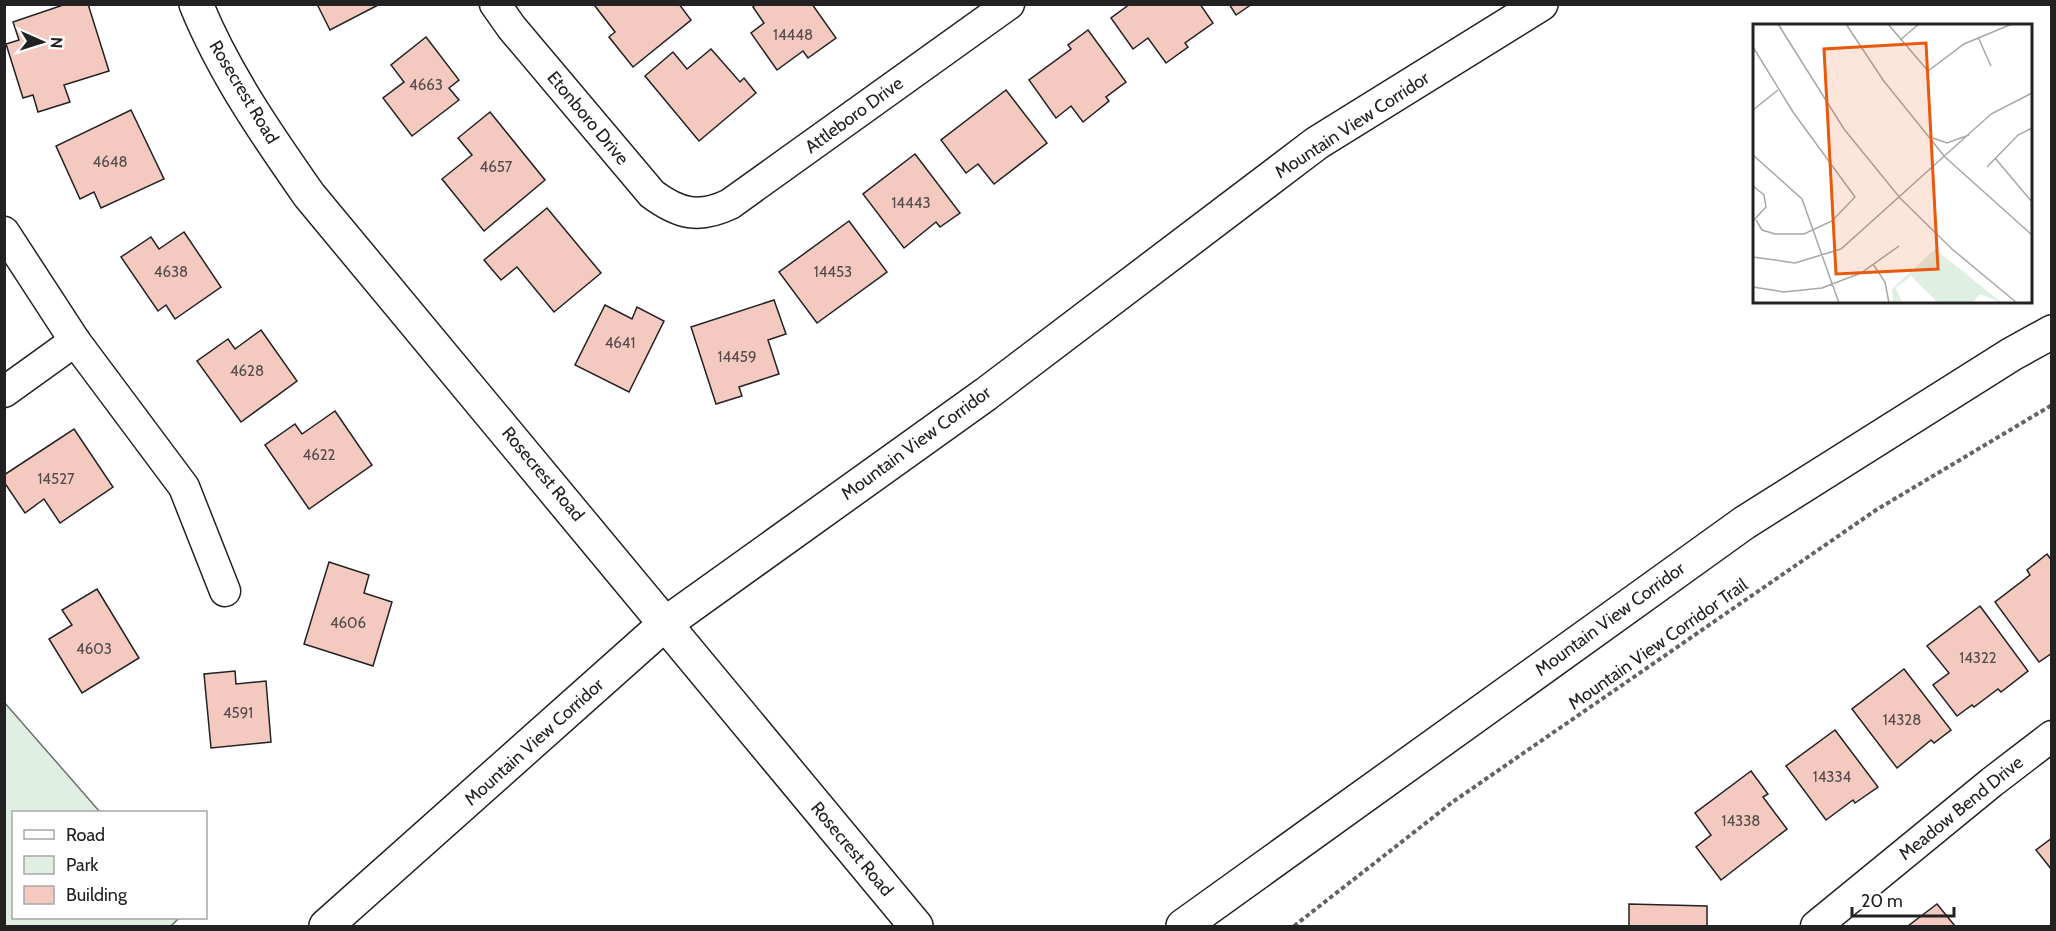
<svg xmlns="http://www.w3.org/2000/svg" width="2056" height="931" font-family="Cabin,sans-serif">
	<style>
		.green { fill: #e0efe3; stroke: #6f6f6f; stroke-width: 1.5 }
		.building { fill: #f3c9c0; stroke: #222; stroke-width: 1.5 }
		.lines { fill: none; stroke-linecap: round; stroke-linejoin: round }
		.minor-casing { stroke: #222; stroke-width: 33 }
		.secondary-casing { stroke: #222; stroke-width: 36 }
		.trunk-casing { stroke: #222; stroke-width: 36 }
		.path { stroke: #646464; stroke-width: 4; stroke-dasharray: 4.5 3; stroke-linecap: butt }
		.minor { stroke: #fff; stroke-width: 30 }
		.secondary { stroke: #fff; stroke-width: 33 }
		.trunk { stroke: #fff; stroke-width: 33 }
		.labels { text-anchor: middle; stroke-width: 4.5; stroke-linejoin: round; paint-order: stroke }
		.number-label { font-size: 15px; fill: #564c4a }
		.street-label { font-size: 18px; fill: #222; stroke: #fff }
		.inset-road { fill: none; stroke: #a7a7a7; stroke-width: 1.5 }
		.view { fill: #e8590c; fill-opacity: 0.15; stroke: #e8590c; stroke-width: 3 }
		.inset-edge { fill: none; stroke: #222; stroke-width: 3 }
	</style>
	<rect width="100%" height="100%" fill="#fff"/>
	<polygon class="green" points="4,702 100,812 14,812 14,918 179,918 171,926 5,926"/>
	<g class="building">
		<polygon points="66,4 88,4 109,71 64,85 70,102 38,112 33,95 23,98 6,44 19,40 13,22"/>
		<polygon points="317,4 380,4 330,30"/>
		<polygon points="597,4 679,4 691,20 633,67 609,37 615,32 595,6"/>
		<polygon points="756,4 812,4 836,38 808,58 803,51 777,70 751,33 764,23 753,7"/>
		<polygon points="1130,4 1200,4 1213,23 1185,43 1188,47 1166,63 1148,38 1133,49 1111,18"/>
		<polygon points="1229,4 1252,4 1236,15"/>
		<polygon points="1088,30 1126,82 1106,97 1109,101 1083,122 1071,106 1056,118 1029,80 1071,49 1068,45"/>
		<polygon points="426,37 459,80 449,88 459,100 412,136 383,98 404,82 391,65"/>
		<polygon points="711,49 740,82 744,78 756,93 699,141 645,76 673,52 687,69"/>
		<polygon points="1006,90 1047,143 994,184 978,164 966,173 941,140"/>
		<polygon points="131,110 164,179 101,208 94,192 80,199 56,146"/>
		<polygon points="490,112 545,180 484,231 442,179 472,155 458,138"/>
		<polygon points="915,154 960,213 940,227 936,222 904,248 863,194"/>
		<polygon points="547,208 601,273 554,312 517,267 501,280 484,260"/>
		<polygon points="849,221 887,272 817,323 779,272"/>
		<polygon points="184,232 221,287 175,319 166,305 158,311 121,257 151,237 159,249"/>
		<polygon points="774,300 786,334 768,340 779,374 739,387 742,396 716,404 691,327"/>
		<polygon points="605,305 632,319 637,307 664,321 629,392 575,365"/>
		<polygon points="261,330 297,381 241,422 197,361 228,339 235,349"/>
		<polygon points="335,411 372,465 309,509 265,445 295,424 302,434"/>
		<polygon points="74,429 113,487 60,523 44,499 25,513 4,482 4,475"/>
		<polygon points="2047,554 2052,561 2052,653 2039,662 1995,602 2030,575 2027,570"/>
		<polygon points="329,562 369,575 364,593 392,602 373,666 304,644"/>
		<polygon points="97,589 139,658 82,693 49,639 72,625 62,610"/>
		<polygon points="1980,606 2028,671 2001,692 1998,689 1974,707 1972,705 1957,716 1933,685 1949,673 1927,646"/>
		<polygon points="1904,669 1951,730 1934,743 1931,740 1897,768 1852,709"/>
		<polygon points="235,671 236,684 266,681 271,742 211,748 204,674"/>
		<polygon points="1835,730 1878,787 1855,803 1853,800 1826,820 1786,766"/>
		<polygon points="1751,771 1768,794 1763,797 1787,829 1721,880 1696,847 1711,835 1695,813"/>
		<polygon points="2052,838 2052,870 2036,850"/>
		<polygon points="1629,904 1707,906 1707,926 1629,926"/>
		<polygon points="1937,904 1955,926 1908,926"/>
	</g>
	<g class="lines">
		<g class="minor-casing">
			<g id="minor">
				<path d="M495 4 512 28 652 194C679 214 699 219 730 204L1009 4"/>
				<polyline points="4,232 75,341 184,487 225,591"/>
				<polyline points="4,392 75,341"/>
				<polyline points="1816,926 1992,782 2052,736"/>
			</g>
		</g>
		<g class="secondary-casing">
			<path id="secondary" d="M196 4C224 73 267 135 309 195L916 926"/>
		</g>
		<g class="trunk-casing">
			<g id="trunk">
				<polyline points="326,926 665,624 986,394 1317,143 1541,4"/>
				<polyline points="1183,926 1744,523 2012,354 2052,332"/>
			</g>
		</g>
		<polyline class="path" points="1294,926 1454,801 1876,510 2052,405"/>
		<use href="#minor" class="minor"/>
		<use href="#secondary" class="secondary"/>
		<use href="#trunk" class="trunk"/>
	</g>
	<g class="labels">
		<g class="number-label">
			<text x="793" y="40">14448</text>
			<text x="426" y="90">4663</text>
			<text x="110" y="167">4648</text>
			<text x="496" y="172">4657</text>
			<text x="911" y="208">14443</text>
			<text x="171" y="277">4638</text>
			<text x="833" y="277">14453</text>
			<text x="620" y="348">4641</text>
			<text x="737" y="362">14459</text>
			<text x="247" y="376">4628</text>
			<text x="319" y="460">4622</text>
			<text x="56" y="484">14527</text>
			<text x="348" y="628">4606</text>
			<text x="94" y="654">4603</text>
			<text x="1978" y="663">14322</text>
			<text x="238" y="718">4591</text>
			<text x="1902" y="725">14328</text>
			<text x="1832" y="782">14334</text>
			<text x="1741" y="826">14338</text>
		</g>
		<g class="street-label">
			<text transform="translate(244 92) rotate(59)" y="6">Rosecrest Road</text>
			<text transform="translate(854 115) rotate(-36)" y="6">Attleboro Drive</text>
			<text transform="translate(588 118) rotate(50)" y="6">Etonboro Drive</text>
			<text transform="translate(1352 125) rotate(-33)" y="6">Mountain View Corridor</text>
			<text transform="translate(916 443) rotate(-36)" y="6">Mountain View Corridor</text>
			<text transform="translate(543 474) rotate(50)" y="6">Rosecrest Road</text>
			<text transform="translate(1610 619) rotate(-36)" y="6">Mountain View Corridor</text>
			<text transform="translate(1658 644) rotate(-35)" y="6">Mountain View Corridor Trail</text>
			<text transform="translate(534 742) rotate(-42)" y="6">Mountain View Corridor</text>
			<text transform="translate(1961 808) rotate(-39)" y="6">Meadow Bend Drive</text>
			<text transform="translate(852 849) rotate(50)" y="6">Rosecrest Road</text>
		</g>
	</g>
	<g transform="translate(1753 24)">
		<rect width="279" height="279" fill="#fff"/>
		<path d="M182 225 249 279 227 270 219 279H185L158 252 143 264 149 279H140L139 265Z" fill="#e0efe3"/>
		<path class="inset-road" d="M25 0 91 105 147 174 199 225 264 279M93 0 130 56 192 133 279 211M135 0 175 47 211 20 259 0M225 13 238 42M147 16 166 0M0 23 40 88 102 173 79 197 51 210H22L9 206 3 196M0 86 25 66M180 114 194 119 216 111M0 131 49 175 86 279M242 134 279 178M234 143 265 111 279 104M0 162 11 171 13 183 0 197M0 233 42 239 88 225 238 90 279 69M120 240 132 258 136 279M0 263 31 268 69 264 108 249 146 222"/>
		<path class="view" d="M173 19 185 245 83 250 71 25Z"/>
		<rect width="279" height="279" class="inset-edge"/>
	</g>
	<rect width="2056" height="931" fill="none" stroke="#222222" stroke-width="12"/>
	<rect x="12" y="811" width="195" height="108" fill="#ffffff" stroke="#a7a7a7" stroke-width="1.5"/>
	<rect x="24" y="830" width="30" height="9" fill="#ffffff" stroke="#a7a7a7" stroke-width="1.5"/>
	<text x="66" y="841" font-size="18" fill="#222222">Road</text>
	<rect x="24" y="856" width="30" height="18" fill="#e0efe3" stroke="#a7a7a7" stroke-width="1.5"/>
	<text x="66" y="871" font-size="18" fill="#222222">Park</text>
	<rect x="24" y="886" width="30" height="18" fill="#f3c9c0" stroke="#a7a7a7" stroke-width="1.5"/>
	<text x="66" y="901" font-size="18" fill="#222222">Building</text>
	<g transform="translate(42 42) rotate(93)" stroke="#ffffff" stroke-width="4.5" paint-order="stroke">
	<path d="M0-4.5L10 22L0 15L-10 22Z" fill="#222222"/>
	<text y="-9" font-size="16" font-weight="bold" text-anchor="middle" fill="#222222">N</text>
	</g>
	<path d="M1852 907v9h102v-9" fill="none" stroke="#222222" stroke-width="3"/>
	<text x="1861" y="907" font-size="18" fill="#222222" stroke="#ffffff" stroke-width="4.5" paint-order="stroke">20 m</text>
</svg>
